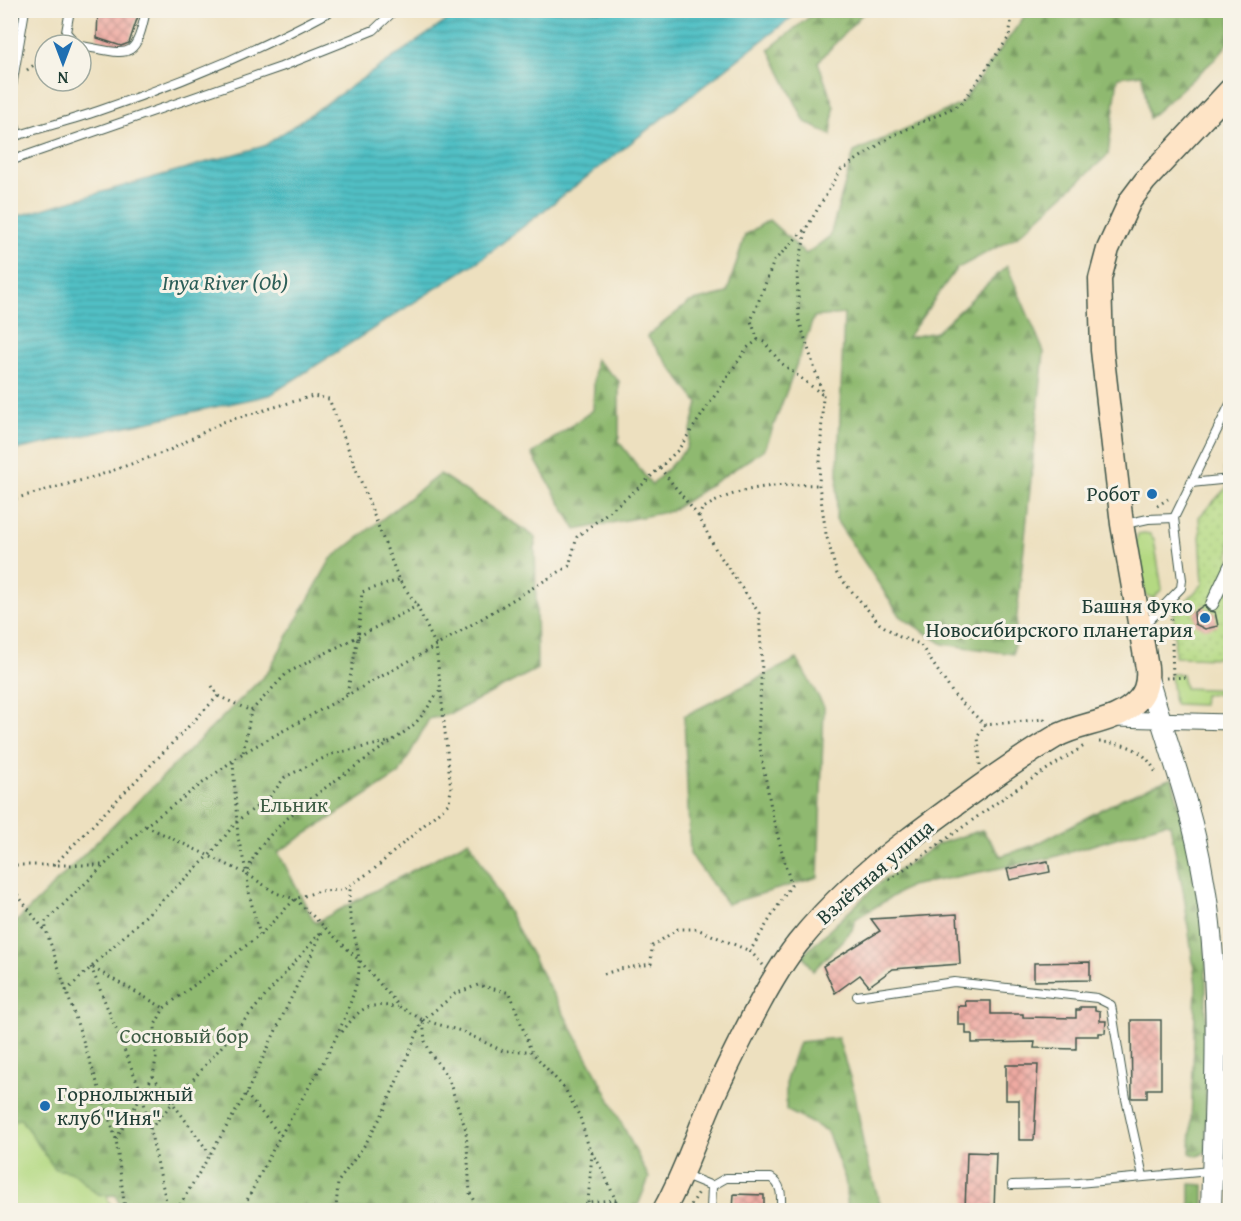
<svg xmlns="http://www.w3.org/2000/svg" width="1241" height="1221" font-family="'Gentium Book Plus',serif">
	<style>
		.green { fill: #b4d982; stroke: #6a8b5b; stroke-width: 1.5 }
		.forest { fill: url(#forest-firs); stroke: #577b52; stroke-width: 1.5 }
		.park { fill: url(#park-dots); stroke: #6a8b5b; stroke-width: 1.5 }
		.water { fill: url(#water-rules); stroke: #387e7c; stroke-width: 1.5 }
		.building { fill: url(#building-cross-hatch) }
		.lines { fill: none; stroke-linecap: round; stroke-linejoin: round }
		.service-casing { stroke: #3e5549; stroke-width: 10 }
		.pedestrian-casing { stroke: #3e5549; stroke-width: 14 }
		.minor-casing { stroke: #3e5549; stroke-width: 17 }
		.tertiary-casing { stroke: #3e5549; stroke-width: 22 }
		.secondary-casing { stroke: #3e5549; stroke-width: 25 }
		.path { stroke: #3e5549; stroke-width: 3; stroke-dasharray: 1.5 4.5; stroke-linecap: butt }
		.service { stroke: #fff; stroke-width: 8 }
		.pedestrian { stroke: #fff; stroke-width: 12 }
		.minor { stroke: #fff; stroke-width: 15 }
		.tertiary { stroke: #fff; stroke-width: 20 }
		.secondary { stroke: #fee4c6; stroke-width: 22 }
		.poi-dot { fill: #1f6fb2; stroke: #f7f3e8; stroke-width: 2 }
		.labels { text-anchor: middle; stroke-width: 6; stroke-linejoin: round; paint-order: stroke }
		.poi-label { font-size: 21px; fill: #1f3d34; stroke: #f7f3e8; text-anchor: end }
		.park-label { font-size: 21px; fill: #3d5c44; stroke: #f7f3e8 }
		.street-label { font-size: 21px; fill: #1f3d34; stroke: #f7f3e8 }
		.water-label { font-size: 22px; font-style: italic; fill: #2c5e58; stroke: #f7f3e8 }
	</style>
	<defs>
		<pattern id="forest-firs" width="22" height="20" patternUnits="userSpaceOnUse" patternTransform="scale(1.5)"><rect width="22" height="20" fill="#8fb970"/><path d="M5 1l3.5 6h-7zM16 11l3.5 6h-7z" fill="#74985d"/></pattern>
		<pattern id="park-dots" width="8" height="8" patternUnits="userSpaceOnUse" patternTransform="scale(1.5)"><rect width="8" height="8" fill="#b4d982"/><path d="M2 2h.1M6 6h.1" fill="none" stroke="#9abb71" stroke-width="1.8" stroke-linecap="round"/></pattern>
		<pattern id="water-rules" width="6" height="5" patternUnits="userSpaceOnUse" patternTransform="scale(1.5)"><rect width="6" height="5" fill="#51c0c5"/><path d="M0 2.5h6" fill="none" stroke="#439da1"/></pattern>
		<pattern id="building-cross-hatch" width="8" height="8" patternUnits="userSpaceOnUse" patternTransform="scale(1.5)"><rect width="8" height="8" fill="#efaaa2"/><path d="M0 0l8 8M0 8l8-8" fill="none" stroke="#c18c85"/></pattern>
	</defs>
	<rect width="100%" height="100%" fill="#f7f3e8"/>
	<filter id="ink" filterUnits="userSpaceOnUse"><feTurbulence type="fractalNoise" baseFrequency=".0167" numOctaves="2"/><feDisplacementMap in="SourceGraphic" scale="12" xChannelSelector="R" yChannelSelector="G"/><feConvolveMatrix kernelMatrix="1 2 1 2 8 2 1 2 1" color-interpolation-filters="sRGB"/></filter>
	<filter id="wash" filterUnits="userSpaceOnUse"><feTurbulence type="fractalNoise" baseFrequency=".008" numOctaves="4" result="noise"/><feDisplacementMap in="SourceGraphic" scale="24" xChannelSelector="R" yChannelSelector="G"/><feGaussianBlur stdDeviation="1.35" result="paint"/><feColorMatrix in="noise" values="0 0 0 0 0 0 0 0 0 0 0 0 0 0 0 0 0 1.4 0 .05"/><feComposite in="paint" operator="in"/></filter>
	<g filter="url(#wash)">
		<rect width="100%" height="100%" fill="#ede0bf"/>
		<g class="green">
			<polygon points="1144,533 1150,534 1154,539 1162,589 1153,598 1145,595 1136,541 1138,534"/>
			<polygon points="1171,674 1182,674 1185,688 1230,690 1230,705 1225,703 1218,694 1204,695 1203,705 1174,704"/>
			<polygon points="10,930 112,1210 11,1210"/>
		</g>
		<g class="forest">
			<polygon points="1029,10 1230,11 1230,41 1215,59 1149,118 1142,74 1118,77 1108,155 1018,236 956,269 907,338 936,332 1007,266 1044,352 1013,654 943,644 901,617 836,520 844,314 814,317 765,449 671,511 576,530 532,454 593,410 595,359 619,381 619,442 652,485 686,449 698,403 647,336 690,302 727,293 745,235 769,220 806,254 830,236 854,152 961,104"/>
			<polygon points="817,11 865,11 818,62 834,107 831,135 805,122 769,49"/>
			<path d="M440 474 535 537 537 669 452 713 429 719 399 774 278 852 315 923 469 840 602 1084 649 1178 636 1210H121L116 1195C91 1198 92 1187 75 1174 70 1171 61 1170 55 1169L20 1118 11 1123V927L267 673 331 559Z"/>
			<polygon points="797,659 824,707 818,877 727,904 690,854 684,716"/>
			<polygon points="1172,778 1197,873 1206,936 1206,1152 1198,1156 1190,1153 1196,985 1184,895 1170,824 1165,823 1050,858 910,886 855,919 852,930 813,971 803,955 878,884 938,844 982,830 1001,856 1035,845 1123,798"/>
			<polygon points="838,1038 855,1094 865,1154 882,1210 848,1210 845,1179 827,1131 786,1110 786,1080 799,1042"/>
			<polygon points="1190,1184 1204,1185 1204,1210 1190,1210"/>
		</g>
		<polygon class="park" points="1230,456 1230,658 1175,657 1174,613 1203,584 1199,517 1227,487 1224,469"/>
		<polygon class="water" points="461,11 800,11 480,260 270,395 11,451 11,218 264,146"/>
		<g id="blocks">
			<g class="building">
				<polygon points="98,10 140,10 129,43 121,46 97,38"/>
				<polygon points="1204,605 1208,611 1215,612 1218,626 1205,629 1195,624 1194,612"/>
				<polygon points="1048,861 1050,872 1010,880 1007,869"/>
				<polygon points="957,914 960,964 893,969 869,986 860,975 835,993 823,966 880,931 871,919"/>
				<polygon points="1090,962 1090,980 1034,981 1034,963"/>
				<polygon points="965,1001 991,1001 991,1014 1023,1014 1023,1017 1076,1018 1076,1010 1080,1010 1080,1007 1095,1007 1095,1010 1100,1011 1100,1021 1106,1021 1105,1033 1099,1033 1099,1036 1076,1036 1076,1049 1034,1048 1035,1042 972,1043 972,1034 966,1034 966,1025 958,1025 958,1006 966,1006"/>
				<polygon points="1131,1020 1161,1020 1161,1089 1147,1089 1147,1098 1132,1098"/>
				<polygon points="1006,1065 1038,1065 1034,1140 1019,1140 1019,1100 1006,1100"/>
				<polygon points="967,1152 996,1153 994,1210 965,1210"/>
				<polygon points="734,1194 764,1195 764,1210 733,1210"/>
			</g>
		</g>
	</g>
	<g filter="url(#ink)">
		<use href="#blocks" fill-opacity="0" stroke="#3e5549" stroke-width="1.5"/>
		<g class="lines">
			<g class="service-casing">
				<g id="service">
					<polyline points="70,10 66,32 77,45"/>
					<path d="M81 46C129 54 135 63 146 10"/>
					<polyline points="10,98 25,10"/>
					<polyline points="10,109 18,135"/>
					<path d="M10 138C39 128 69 121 98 111 181 83 255 52 333 10"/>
					<polyline points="10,161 281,67 374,30 395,10"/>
					<polyline points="1191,483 1230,479"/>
					<polyline points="1125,524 1148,519 1174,518"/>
					<polyline points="1143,627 1181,588 1182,580 1174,518 1230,404"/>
					<polyline points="857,996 954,982 1097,998 1111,1005 1126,1099 1143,1176"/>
					<polyline points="1216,1010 1230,1010"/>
					<polyline points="685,1175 712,1186"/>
					<polyline points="1012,1185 1078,1183 1210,1171"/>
					<path d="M711 1210 712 1186 726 1178H771C783 1185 781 1198 781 1210"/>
				</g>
			</g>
			<g class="pedestrian-casing">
				<polyline id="pedestrian" points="1212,604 1230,566"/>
			</g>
			<g class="minor-casing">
				<polyline id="minor" points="1114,719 1230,722"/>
			</g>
			<g class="tertiary-casing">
				<path id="tertiary" d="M1148 678C1167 743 1192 808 1203 875 1223 985 1214 1099 1211 1210"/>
			</g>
			<g class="secondary-casing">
				<path id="secondary" d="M664 1210C687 1169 700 1124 720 1082 740 1041 770 978 798 943 829 905 870 867 910 838 957 803 1005 767 1055 737 1081 722 1116 724 1137 701 1147 692 1148 680 1147 668L1122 524 1102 350 1100 279 1108 249 1130 201 1145 181 1230 90"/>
			</g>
			<g class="path">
				<polyline points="1013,10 1009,37 961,104 892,136 841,170 807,227 797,272 799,320 823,395 819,485 826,534 837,574 880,624 900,637 920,644 954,695 985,725 1044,719 1046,723"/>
				<polyline points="27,70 45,57"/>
				<polyline points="758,340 751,321 774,261 806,228"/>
				<polyline points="660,468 699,517"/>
				<polyline points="10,500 97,476 168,451 223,422 313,396 329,399 399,580 417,605"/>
				<polyline points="1157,506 1168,499"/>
				<polyline points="1171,613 1173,678"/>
				<polyline points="358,639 362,592 399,580"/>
				<polyline points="1166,678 1188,677"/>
				<polyline points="212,686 218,696 251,711"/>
				<polyline points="347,694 358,637"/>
				<path d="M1099 742C1125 743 1144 748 1156 773"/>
				<polyline points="233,762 238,838 247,874 276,893 295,899 360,961 400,1007 423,1020 425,1041 431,1054 448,1078 466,1130 470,1193 478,1210"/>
				<polyline points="980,765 978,736 985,725"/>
				<polyline points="146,826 247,874"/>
				<polyline points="10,865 102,865"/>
				<polyline points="54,865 218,696"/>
				<polyline points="889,880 1016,789 1084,746"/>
				<polyline points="10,885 45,931"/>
				<path d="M260 935C256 919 245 886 248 872 257 824 372 758 411 727 422 718 431 702 439 691"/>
				<path d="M763 965 750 951 791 885 773 818 758 738 762 663 759 613 716 550 699 517 702 509C738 486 777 484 819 485"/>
				<polyline points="91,967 144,1099"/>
				<polyline points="93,968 164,1008"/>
				<polyline points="604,974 620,969 651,964 652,946 678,929 697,929 750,951"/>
				<polyline points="66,991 209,856 238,820 269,798 285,777 332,754 388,742"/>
				<polyline points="423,1020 461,1031 503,1051 531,1051"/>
				<path d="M342 1032C362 1006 366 1003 398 1007"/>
				<polyline points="153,1076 210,1154"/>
				<polyline points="246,1094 281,1136"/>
				<polyline points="143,1098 168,1210"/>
				<polyline points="150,1129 321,932"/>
				<polyline points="116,1139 153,1076 156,1059 155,1025 164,1008 260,935 295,899 319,891 343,890 373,870 449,803 451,789 436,646 417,606 287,673 251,711 243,753"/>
				<polyline points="588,1202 592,1153"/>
				<polyline points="125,1210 116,1139 47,933 45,922 145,826 243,753 436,646 569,566 577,537 642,485 678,450 747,348 758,340 764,342 781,363 823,395"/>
				<polyline points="177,1210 246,1094 324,928"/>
				<path d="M242 1210C255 1185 268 1158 282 1133 311 1082 342 1038 357 981 366 949 342 918 351 886"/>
				<polyline points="336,1210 338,1182 366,1143 383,1113 423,1020 455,994 478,985 510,993 531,1051 565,1089 580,1117 589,1148 601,1167 620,1210"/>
				<polyline points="575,1210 588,1202 616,1200"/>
				<polyline points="688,1210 699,1192"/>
			</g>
			<use href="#service" class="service"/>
			<use href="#pedestrian" class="pedestrian"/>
			<use href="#minor" class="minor"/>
			<use href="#tertiary" class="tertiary"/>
			<use href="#secondary" class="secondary"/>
		</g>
	</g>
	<g class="poi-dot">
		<circle cx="1152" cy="494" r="6"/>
		<circle cx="1205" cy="618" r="6"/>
		<circle cx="45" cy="1106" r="6"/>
	</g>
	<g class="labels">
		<g class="poi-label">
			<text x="1140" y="501">Робот</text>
			<text x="1193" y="613">Башня Фуко<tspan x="1193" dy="24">Новосибирского планетария</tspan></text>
			<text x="57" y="1101" text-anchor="start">Горнолыжный<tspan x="57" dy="24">клуб "Иня"</tspan></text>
		</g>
		<g class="park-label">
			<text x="294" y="812">Ельник</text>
			<text x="184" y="1043">Сосновый бор</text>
		</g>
		<g class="street-label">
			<text transform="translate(875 872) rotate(-41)" y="7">Взлётная улица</text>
		</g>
		<g class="water-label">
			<text x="225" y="290">Inya River (Ob)</text>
		</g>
	</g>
	<rect width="1241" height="1221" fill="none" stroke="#f7f3e8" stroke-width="36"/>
	<g transform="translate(63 63) rotate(180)"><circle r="28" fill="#f7f3e8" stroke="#a1aaa0" stroke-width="1.5"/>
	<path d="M0-4.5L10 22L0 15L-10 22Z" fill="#1f6fb2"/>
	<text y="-9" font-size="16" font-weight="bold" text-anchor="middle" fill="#1f3d34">N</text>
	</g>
</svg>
